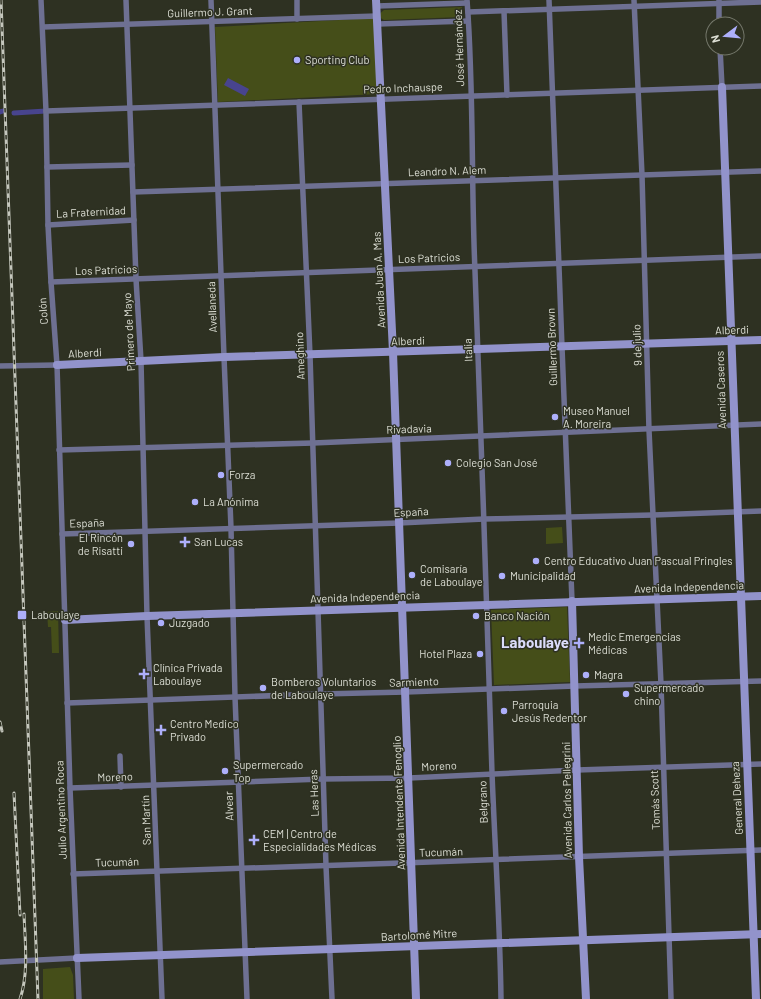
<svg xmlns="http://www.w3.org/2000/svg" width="761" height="999" font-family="Barlow,sans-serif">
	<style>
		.green { fill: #454e19 }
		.water { fill: #48448e }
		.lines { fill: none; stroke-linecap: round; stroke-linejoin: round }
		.canal { stroke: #48448e; stroke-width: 5 }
		.street { stroke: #6e7092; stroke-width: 5.5 }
		.secondary { stroke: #9293cb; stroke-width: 8 }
		.rail-casing { stroke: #c5c7bd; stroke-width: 3 }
		.rail { stroke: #2e3122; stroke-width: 1.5; stroke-dasharray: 4.5; stroke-linecap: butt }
		.poi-dot { fill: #adaffb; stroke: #2e3122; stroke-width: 1.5 }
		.labels { text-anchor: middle; stroke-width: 3; stroke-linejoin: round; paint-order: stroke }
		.street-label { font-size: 11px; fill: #dddfd5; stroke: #2e3122 }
		.poi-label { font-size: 11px; fill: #dddfd5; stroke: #2e3122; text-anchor: start }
		.district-label { font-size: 15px; font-weight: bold; fill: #dbdcfa; stroke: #2e3122 }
	</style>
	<rect width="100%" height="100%" fill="#2e3122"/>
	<g class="green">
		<polygon points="462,7 462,17 384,20 377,16 384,10"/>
		<polygon points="375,18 378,94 218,102 215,27"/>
		<polygon points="562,527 563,543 546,544 546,528"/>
		<polygon points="567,607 570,682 494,685 491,610"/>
		<polygon points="58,611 59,653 52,653 51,627 48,627 47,612"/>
		<polygon points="70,967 73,975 74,999 43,999 43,969"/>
	</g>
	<polygon class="water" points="228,78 249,89 245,96 224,85"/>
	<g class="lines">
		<g class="canal">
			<polyline points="0,112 3,111"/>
			<polyline points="14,113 46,111"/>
		</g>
		<g class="street">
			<polyline points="41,0 46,111 48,225 51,282 57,365 70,788 79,999"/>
			<polyline points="126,0 136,279 141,361 147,616 162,999"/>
			<polyline points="211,0 224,357 231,528 235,697 247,999"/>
			<polyline points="297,0 297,19"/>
			<path d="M467 0C474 90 471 181 475 271 482 438 486 606 492 773 495 849 500 924 501 999"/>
			<polyline points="549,0 562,347 572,601"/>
			<polyline points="634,0 642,175 649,430 661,684 671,999"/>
			<polyline points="719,0 719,24"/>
			<polyline points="377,6 467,3"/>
			<polyline points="504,11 507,95"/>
			<polyline points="468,12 761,2"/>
			<polyline points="378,24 468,21"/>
			<polyline points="43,27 377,16"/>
			<polyline points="720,48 722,87"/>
			<polyline points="299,102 310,355 326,866 332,999"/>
			<polyline points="46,111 761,86"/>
			<polyline points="47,167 132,165"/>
			<polyline points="133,192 761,171"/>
			<polyline points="48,225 134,220"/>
			<polyline points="51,282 761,256"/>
			<polyline points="0,366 57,365"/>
			<polyline points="59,450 313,443 761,424"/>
			<polyline points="62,534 399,523 484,519 653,515 761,511"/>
			<polyline points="67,703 321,694 406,692 575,686 761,681"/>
			<polyline points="120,756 121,787"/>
			<polyline points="70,788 323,779 409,778 577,770 761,764"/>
			<path d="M73 874C302 865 532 860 761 850"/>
			<polyline points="0,962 77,958"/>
		</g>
		<g class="secondary">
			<polyline points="376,0 393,352 416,999"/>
			<polyline points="722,87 756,999"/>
			<polyline points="57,365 224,357 761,340"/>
			<polyline points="572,601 579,857 586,999"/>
			<polyline points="65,620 147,616 761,596"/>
			<polyline points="77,958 761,934"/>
		</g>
		<g class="rail-casing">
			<g id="rail">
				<polyline points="1,0 38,999"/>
				<polyline points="0,722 2,731"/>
				<polyline points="14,793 20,915"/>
				<path d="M20 999C29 973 25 941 24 914"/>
			</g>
		</g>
		<use href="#rail" class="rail"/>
	</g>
	<g class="poi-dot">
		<circle cx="297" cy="60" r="4"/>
		<circle cx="555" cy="417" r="4"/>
		<circle cx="448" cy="463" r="4"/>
		<circle cx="221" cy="475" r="4"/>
		<circle cx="195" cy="502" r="4"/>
		<path d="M183 536h4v4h4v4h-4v4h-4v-4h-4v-4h4z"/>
		<circle cx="131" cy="544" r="4"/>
		<circle cx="536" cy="561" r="4"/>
		<circle cx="412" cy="575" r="4"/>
		<circle cx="502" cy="576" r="4"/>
		<rect x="17" y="610" width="10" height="10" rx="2"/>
		<circle cx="476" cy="616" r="4"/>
		<circle cx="161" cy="623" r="4"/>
		<path d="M577 637h4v4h4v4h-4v4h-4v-4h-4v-4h4z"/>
		<circle cx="480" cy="654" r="4"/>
		<path d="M142 668h4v4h4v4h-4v4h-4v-4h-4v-4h4z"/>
		<circle cx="586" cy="675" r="4"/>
		<circle cx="263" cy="688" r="4"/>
		<circle cx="626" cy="694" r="4"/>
		<circle cx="504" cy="711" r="4"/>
		<path d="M159 724h4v4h4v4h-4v4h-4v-4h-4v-4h4z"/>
		<circle cx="225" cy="771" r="4"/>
		<path d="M252 834h4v4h4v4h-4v4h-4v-4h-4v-4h4z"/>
	</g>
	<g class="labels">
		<g class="street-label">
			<text transform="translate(210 12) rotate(-2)" y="4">Guillermo J. Grant</text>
			<text transform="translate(459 48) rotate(-92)" y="4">José Hernández</text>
			<text transform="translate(403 88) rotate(-2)" y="4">Pedro Inchauspe</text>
			<text transform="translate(447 171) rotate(-2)" y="4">Leandro N. Alem</text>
			<text transform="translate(91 212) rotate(-3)" y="4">La Fraternidad</text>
			<text transform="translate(429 258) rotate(-2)" y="4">Los Patricios</text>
			<text transform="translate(106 270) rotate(-2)" y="4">Los Patricios</text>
			<text transform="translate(379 280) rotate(-93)" y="4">Avenida Juan A. Mas</text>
			<text transform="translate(212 307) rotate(-92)" y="4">Avellaneda</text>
			<text transform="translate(43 311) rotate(-94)" y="4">Colón</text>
			<text transform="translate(732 330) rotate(-2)" y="4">Alberdi</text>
			<text transform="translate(129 332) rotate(-93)" y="4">Primero de Mayo</text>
			<text transform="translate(408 341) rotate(-2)" y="4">Alberdi</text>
			<text transform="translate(637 345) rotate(-92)" y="4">9 de julio</text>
			<text transform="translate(552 347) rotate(-92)" y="4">Guillermo Brown</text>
			<text transform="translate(468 350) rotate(-92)" y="4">Italia</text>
			<text transform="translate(85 353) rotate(-3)" y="4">Alberdi</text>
			<text transform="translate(300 356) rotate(-92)" y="4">Ameghino</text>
			<text transform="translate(721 390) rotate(-92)" y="4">Avenida Caseros</text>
			<text transform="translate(409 429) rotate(-2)" y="4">Rivadavia</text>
			<text transform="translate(411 512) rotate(-3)" y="4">España</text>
			<text transform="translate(87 523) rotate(-2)" y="4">España</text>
			<text transform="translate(689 587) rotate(-2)" y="4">Avenida Independencia</text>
			<text transform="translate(365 597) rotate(-2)" y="4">Avenida Independencia</text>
			<text transform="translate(414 682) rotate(-2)" y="4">Sarmiento</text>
			<text transform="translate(439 766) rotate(-3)" y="4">Moreno</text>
			<text transform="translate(115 777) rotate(-2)" y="4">Moreno</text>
			<text transform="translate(314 793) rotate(-92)" y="4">Las Heras</text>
			<text transform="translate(737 798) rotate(-93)" y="4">General Deheza</text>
			<text transform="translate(567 800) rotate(-91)" y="4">Avenida Carlos Pellegrini</text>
			<text transform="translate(655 800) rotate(-92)" y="4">Tomás Scott</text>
			<text transform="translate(483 802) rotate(-92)" y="4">Belgrano</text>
			<text transform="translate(399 803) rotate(-92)" y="4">Avenida Intendente Fenoglio</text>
			<text transform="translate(229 806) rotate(-92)" y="4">Alvear</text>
			<text transform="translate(61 810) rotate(-92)" y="4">Julio Argentino Roca</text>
			<text transform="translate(146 820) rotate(-92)" y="4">San Martín</text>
			<text transform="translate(441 852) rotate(-2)" y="4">Tucumán</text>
			<text transform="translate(117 862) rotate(-2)" y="4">Tucumán</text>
			<text transform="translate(419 935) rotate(-3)" y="4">Bartolomé Mitre</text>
		</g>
		<g class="poi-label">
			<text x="305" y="64">Sporting Club</text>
			<text x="563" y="415">Museo Manuel<tspan x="563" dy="13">A. Moreira</tspan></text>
			<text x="456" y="467">Colegio San José</text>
			<text x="229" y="479">Forza</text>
			<text x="203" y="506">La Anónima</text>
			<text x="123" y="542" text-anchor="end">El Rincón<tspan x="123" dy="13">de Risatti</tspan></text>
			<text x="194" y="546">San Lucas</text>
			<text x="544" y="565">Centro Educativo Juan Pascual Pringles</text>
			<text x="420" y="573">Comisaría<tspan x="420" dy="13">de Laboulaye</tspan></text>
			<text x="510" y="580">Municipalidad</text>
			<text x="31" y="619">Laboulaye</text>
			<text x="484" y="620">Banco Nación</text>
			<text x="169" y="627">Juzgado</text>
			<text x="588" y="641">Medic Emergencias<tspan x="588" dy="13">Médicas</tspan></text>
			<text x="472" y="658" text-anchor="end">Hotel Plaza</text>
			<text x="153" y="672">Clínica Privada<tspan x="153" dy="13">Laboulaye</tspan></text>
			<text x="594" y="679">Magra</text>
			<text x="271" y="686">Bomberos Voluntarios<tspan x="271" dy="13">de Laboulaye</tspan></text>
			<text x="634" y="692">Supermercado<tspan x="634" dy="13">chino</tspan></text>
			<text x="512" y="709">Parroquia<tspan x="512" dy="13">Jesús Redentor</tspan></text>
			<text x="170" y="728">Centro Medico<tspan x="170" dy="13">Privado</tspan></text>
			<text x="233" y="769">Supermercado<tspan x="233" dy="13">Top</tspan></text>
			<text x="263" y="838">CEM | Centro de<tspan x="263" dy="13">Especialidades Médicas</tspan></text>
		</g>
		<g class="district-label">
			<text x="535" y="648">Laboulaye</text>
		</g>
	</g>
	<g transform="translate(725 36) rotate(254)"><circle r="19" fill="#2e3122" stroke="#74776a"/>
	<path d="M0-3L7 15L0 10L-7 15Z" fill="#adaffb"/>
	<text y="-6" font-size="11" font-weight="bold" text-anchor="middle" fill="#dddfd5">N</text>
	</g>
</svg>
